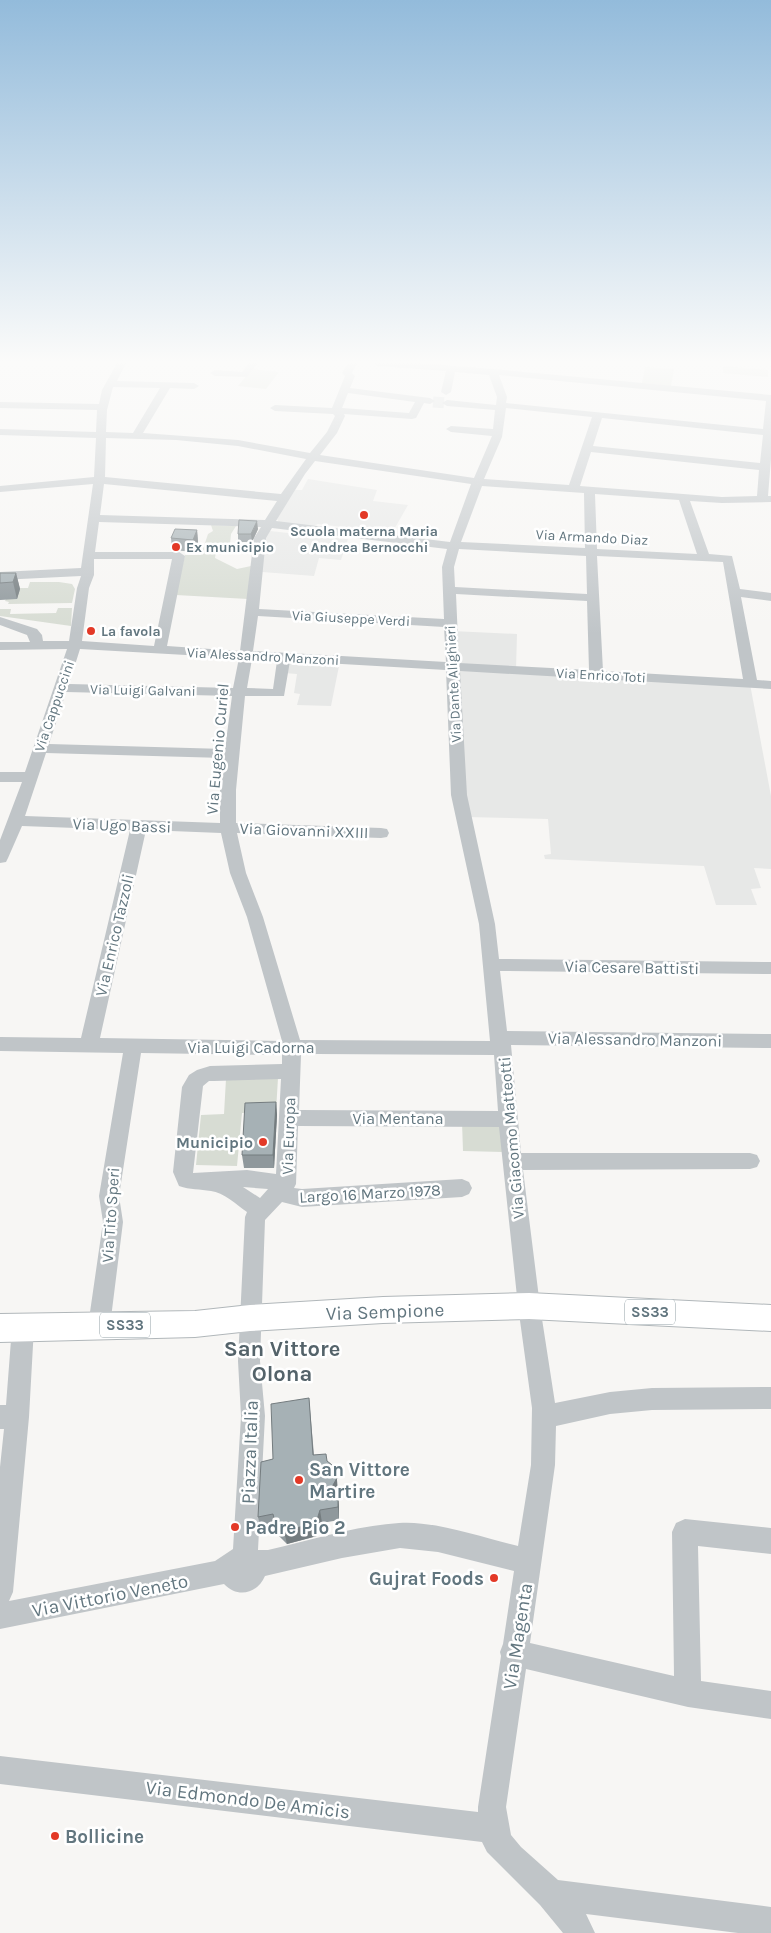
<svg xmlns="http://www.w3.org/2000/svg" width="771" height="1933" font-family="Karla,sans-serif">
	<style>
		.built { fill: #e7e8e7 }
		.green { fill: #d7dcd3 }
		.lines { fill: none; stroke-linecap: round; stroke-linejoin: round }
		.minor-tunnel { stroke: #d2d6d7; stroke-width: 11; stroke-dasharray: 11 5; stroke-linecap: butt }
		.major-casing { stroke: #b1b7ba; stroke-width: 2 }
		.minor { fill: #c0c5c8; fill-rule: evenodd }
		.major { fill: #fff; fill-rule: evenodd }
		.wall { fill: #8f989c }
		.shaded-wall { fill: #747c7f }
		.building { fill: #a6b1b5; stroke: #747c7f }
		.poi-dot { fill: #e33927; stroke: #fff; stroke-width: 2 }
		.labels { text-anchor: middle; stroke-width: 5; stroke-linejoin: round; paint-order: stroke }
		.far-poi-label { font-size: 14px; font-weight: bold; fill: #62767f; stroke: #fff; text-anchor: start }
		.far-street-label { font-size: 14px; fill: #62767f; stroke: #fff }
		.shield { fill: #fff; stroke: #919fa5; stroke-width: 1 }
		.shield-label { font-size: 15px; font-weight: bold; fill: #62767f }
		.street-label { font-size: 16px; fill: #62767f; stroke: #fff }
		.poi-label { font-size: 16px; font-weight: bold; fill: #62767f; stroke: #fff; text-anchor: end }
		.near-street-label { font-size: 19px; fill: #62767f; stroke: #fff }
		.near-poi-label { font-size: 19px; font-weight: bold; fill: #62767f; stroke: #fff; text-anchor: start }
		.near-quarter-label { font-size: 22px; font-weight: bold; fill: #54636a; stroke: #fff }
	</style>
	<rect width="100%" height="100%" fill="#f7f6f4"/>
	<g class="built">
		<polygon points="308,479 377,490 373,501 408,505 392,533 318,524 313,526 279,522 277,519 295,490 302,490"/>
		<polygon points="270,531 324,537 348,539 341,560 319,558 314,576 262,572 265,538"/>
		<polygon points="452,631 517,634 516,669 453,665"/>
		<polygon points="285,658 340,661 331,706 297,705 300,694 294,693 297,674 284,673"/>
		<polygon points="454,667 750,684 771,796 771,869 754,868 761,888 751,889 757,905 716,905 704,866 545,859 544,855 551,854 548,819 466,817"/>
	</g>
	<g class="green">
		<polygon points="723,366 768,370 768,377 723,373"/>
		<polygon points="645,367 674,369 671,386 642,383"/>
		<polygon points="252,369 279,372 266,389 238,386"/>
		<polygon points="211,525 236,526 231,534 230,544 217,545 215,558 237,569 251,566 248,599 176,595 185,555 201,555 208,534 213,531"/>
		<polygon points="30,582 59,582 72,584 75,589 72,603 8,604 9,602 5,601 6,599 17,599 20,588 28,588"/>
		<polygon points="58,608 72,608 71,626 0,616 0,609 11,609 10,614 56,613"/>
		<polygon points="278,1078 276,1111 242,1113 237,1166 196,1165 201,1115 224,1114 226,1079"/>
		<polygon points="462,1122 499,1122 503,1152 463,1151"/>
	</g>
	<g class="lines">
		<polyline class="minor-tunnel" points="433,402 447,403"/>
		<g class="major-casing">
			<polygon id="major" points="529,1293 771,1305 771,1331 529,1319 383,1323 250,1331 195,1337 0,1342 0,1314 195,1311 250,1305 383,1297"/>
		</g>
		<g class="minor">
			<path d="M117 363H126L117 381 194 383 199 386 194 389 170 388 143 433 238 440 310 453 327 432 335 416 333 414 275 411 270 408 275 405 332 408 345 376 342 373 348 363H357L352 373 355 376 350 388 430 398 435 401 430 404 424 403 416 418 412 419 344 414 345 416 337 433 320 455 474 478 492 436 451 432 446 429 451 426 493 429 495 410 447 406 442 403 447 400 496 405 497 397 489 375 455 372 451 392 446 395 441 392 446 371 377 366 373 363H418L493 369 771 395V459L768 496H771V502L722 503 690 501 709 554 732 556 740 589 771 593V601L741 597 757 680 771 681V689L460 671 467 795 495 924 499 959 771 962V974L500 971 507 1031 771 1034V1048L511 1045 521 1153H750L757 1155 760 1161 757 1167 750 1169 523 1170 540 1306 555 1403 610 1392 652 1388 771 1387V1409L652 1410 610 1414 556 1426 555 1465 530 1643 674 1676 672 1532 676 1523 685 1519 771 1528V1554L698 1546 701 1681 771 1691V1719L688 1707 526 1669 506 1807 511 1835 521 1847 558 1880 771 1907V1933H738L586 1914 595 1933H563L540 1905 487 1852 482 1842 0 1784V1756L478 1812V1807L501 1656 500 1652 503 1644 514 1571 438 1552 400 1548 342 1558 265 1576C258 1593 238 1599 224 1584L0 1629V1467L4 1429H0V1405H6L12 1327 15 1320 23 1317 31 1320 34 1327 29 1417 13 1592 9 1601 215 1561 233 1549 241 1416 238 1361 245 1217 247 1212C237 1205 223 1192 211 1191 200 1189 190 1190 179 1186L173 1172 182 1087 189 1075 197 1070 210 1066 282 1064V1055L141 1053 119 1196 123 1222 110 1326 107 1333 99 1336 91 1333 88 1326 103 1222 99 1196 123 1053 0 1051V1037L81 1038 130 830 22 826 8 858 6 862 0 863V840L22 782H0V772H25L67 649 0 650V642H30L27 635 0 625V617L37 629 42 635 43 641H69L77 588 81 576 0 580V572L81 568 93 484 0 492V486L94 477 96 438 0 435V429L96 432 97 410 0 408V402L99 404 102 390ZM499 375 766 401 763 429 506 403 507 397ZM113 387 160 388 133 433 106 432 107 410ZM348 393 415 402 409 413 342 408ZM506 408 592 417 569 485 484 479 502 437ZM602 418 763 435 760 463 593 446ZM106 438 176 440 238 446 306 459 281 494 105 477ZM591 452 759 470 757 496 722 497 580 486ZM315 461 471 484 450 542 276 521 305 474ZM104 484 277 501 265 520 100 515ZM482 486 584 493 585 548 461 542ZM595 494 679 500 697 554 597 549ZM99 522 261 527 254 538 240 651 167 646 185 556 179 552H95ZM272 528 447 549 442 567 444 619 259 609 266 538ZM459 549 586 556 587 594 455 587 454 567ZM597 556 723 562 743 679 603 671ZM94 559H172L154 646 82 641 89 588 94 575ZM456 594 587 601 589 670 459 663ZM258 616 444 627 446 662 253 651ZM80 649 239 658 233 688 69 684ZM252 659 277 661 273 689 247 688ZM290 661 446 670 451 795 479 924 490 1041 300 1040 263 917 246 873 237 833 381 838 387 837 389 833 387 829 381 828 236 823V790L245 696H284ZM66 692 232 696 225 749 49 744ZM46 753 224 758 220 790V823L25 816ZM146 830 221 833 230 873 247 917 282 1041 100 1038ZM317 1054 494 1055 498 1111 299 1110 301 1055ZM281 1079 276 1174 247 1170 193 1173 203 1086 209 1081H214ZM298 1126 499 1127 518 1306 532 1408 531 1465 518 1546C485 1538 432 1520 399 1523 355 1526 311 1540 268 1550H258L265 1416 260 1361 265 1220 282 1202 302 1207 462 1197 469 1194 472 1188 469 1182 462 1179 302 1189 294 1188 296 1184ZM243 1187 268 1189 260 1198Z"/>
			<polygon points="249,363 258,363 247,377 215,376 210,373 215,370 242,372"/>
		</g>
		<use href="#major" class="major"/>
	</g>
	<g class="wall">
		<polygon points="258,529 252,542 238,542 238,534"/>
		<polygon points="197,530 198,542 195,552 172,550 171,538"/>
		<polygon points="0,573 16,573 20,589 17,599 0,600"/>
		<polygon points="276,1102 277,1115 274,1168 244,1168 242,1155"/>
		<polygon points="309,1398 314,1455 327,1461 338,1492 337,1494 339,1507 339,1520 322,1523 317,1536 287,1544 277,1534 275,1527 261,1530 258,1517 273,1459"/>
	</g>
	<g class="shaded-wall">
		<polygon points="257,521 258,529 252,542 251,534"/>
		<polygon points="197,530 198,542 195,552 193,540"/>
		<polygon points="16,573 20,589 17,599 13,582"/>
		<polygon points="276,1102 277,1115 274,1168 273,1155"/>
		<polygon points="336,1468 338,1492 329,1507 328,1494"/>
		<polygon points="338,1494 339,1507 339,1520 338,1507"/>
		<polygon points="320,1510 322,1523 317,1536 287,1544 284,1531"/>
	</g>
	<g class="building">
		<polygon points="239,520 257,521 251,534 238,534"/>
		<polygon points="175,529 197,530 193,540 171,538"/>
		<polygon points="0,573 16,573 13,582 0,583"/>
		<polygon points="276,1102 273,1155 242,1155 245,1103"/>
		<polygon points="309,1398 313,1455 326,1454 327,1461 336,1468 337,1478 328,1494 338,1494 338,1507 320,1510 316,1523 284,1531 275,1522 273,1514 258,1517 261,1462 273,1459 271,1404"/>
	</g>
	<linearGradient id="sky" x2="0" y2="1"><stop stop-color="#93bbdb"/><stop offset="0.57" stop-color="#fbfbfa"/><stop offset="1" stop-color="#fbfbfa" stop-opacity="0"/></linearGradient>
	<rect width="771" height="634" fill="url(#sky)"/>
	<g class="poi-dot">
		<circle cx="364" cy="515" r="5"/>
		<circle cx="176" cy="547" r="5"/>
		<circle cx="91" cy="631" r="5"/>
		<circle cx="263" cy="1142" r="5"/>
		<circle cx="299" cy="1480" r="5"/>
		<circle cx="235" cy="1527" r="5"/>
		<circle cx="494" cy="1578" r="5"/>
		<circle cx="55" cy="1836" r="5"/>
	</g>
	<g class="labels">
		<g class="far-poi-label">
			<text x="364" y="536" text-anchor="middle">Scuola materna Maria<tspan x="364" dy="16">e Andrea Bernocchi</tspan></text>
			<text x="186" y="552">Ex municipio</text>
			<text x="101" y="636">La favola</text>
		</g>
		<g class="far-street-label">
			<text transform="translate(592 537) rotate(3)" y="5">Via Armando Diaz</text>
			<text transform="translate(351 618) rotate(3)" y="5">Via Giuseppe Verdi</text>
			<text transform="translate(263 656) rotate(3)" y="5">Via Alessandro Manzoni</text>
			<text transform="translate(601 675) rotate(3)" y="5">Via Enrico Toti</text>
			<text transform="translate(453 684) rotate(-93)" y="5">Via Dante Alighieri</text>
			<text transform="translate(143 690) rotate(1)" y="5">Via Luigi Galvani</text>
			<text transform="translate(54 706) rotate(-71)" y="5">Via Cappuccini</text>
		</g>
		<g class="shield">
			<rect x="625" y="1299.5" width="50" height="25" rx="4"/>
			<rect x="100" y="1312.5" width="50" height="25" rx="4"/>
		</g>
		<g class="shield-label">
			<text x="650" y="1317">SS33</text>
			<text x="125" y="1330">SS33</text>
		</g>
		<g class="street-label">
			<text transform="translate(217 749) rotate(-85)" y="6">Via Eugenio Curiel</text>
			<text transform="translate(122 825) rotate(2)" y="6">Via Ugo Bassi</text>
			<text transform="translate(304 830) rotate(2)" y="6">Via Giovanni XXIII</text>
			<text transform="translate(114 935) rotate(-77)" y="6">Via Enrico Tazzoli</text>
			<text transform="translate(632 967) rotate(1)" y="6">Via Cesare Battisti</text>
			<text transform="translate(635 1039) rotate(1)" y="6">Via Alessandro Manzoni</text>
			<text x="251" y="1053">Via Luigi Cadorna</text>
			<text x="398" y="1124">Via Mentana</text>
			<text transform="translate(288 1136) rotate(-88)" y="6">Via Europa</text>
			<text transform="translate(511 1138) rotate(-95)" y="6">Via Giacomo Matteotti</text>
			<text transform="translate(370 1193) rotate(-3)" y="6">Largo 16 Marzo 1978</text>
			<text transform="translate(110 1215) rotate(-86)" y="6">Via Tito Speri</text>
		</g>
		<g class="poi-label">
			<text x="253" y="1148">Municipio</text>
		</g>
		<g class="near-street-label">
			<text transform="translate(385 1311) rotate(-2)" y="7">Via Sempione</text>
			<text transform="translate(249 1452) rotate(-88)" y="7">Piazza Italia</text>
			<text transform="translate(110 1595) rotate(-11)" y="7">Via Vittorio Veneto</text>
			<text transform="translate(517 1636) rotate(-81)" y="7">Via Magenta</text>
			<text transform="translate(248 1799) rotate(7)" y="7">Via Edmondo De Amicis</text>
		</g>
		<g class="near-poi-label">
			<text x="309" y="1476">San Vittore<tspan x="309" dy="22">Martire</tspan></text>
			<text x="245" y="1534">Padre Pio 2</text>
			<text x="484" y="1585" text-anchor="end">Gujrat Foods</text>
			<text x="65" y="1843">Bollicine</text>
		</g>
		<g class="near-quarter-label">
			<text x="282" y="1356">San Vittore<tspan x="282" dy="25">Olona</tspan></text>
		</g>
	</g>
</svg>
